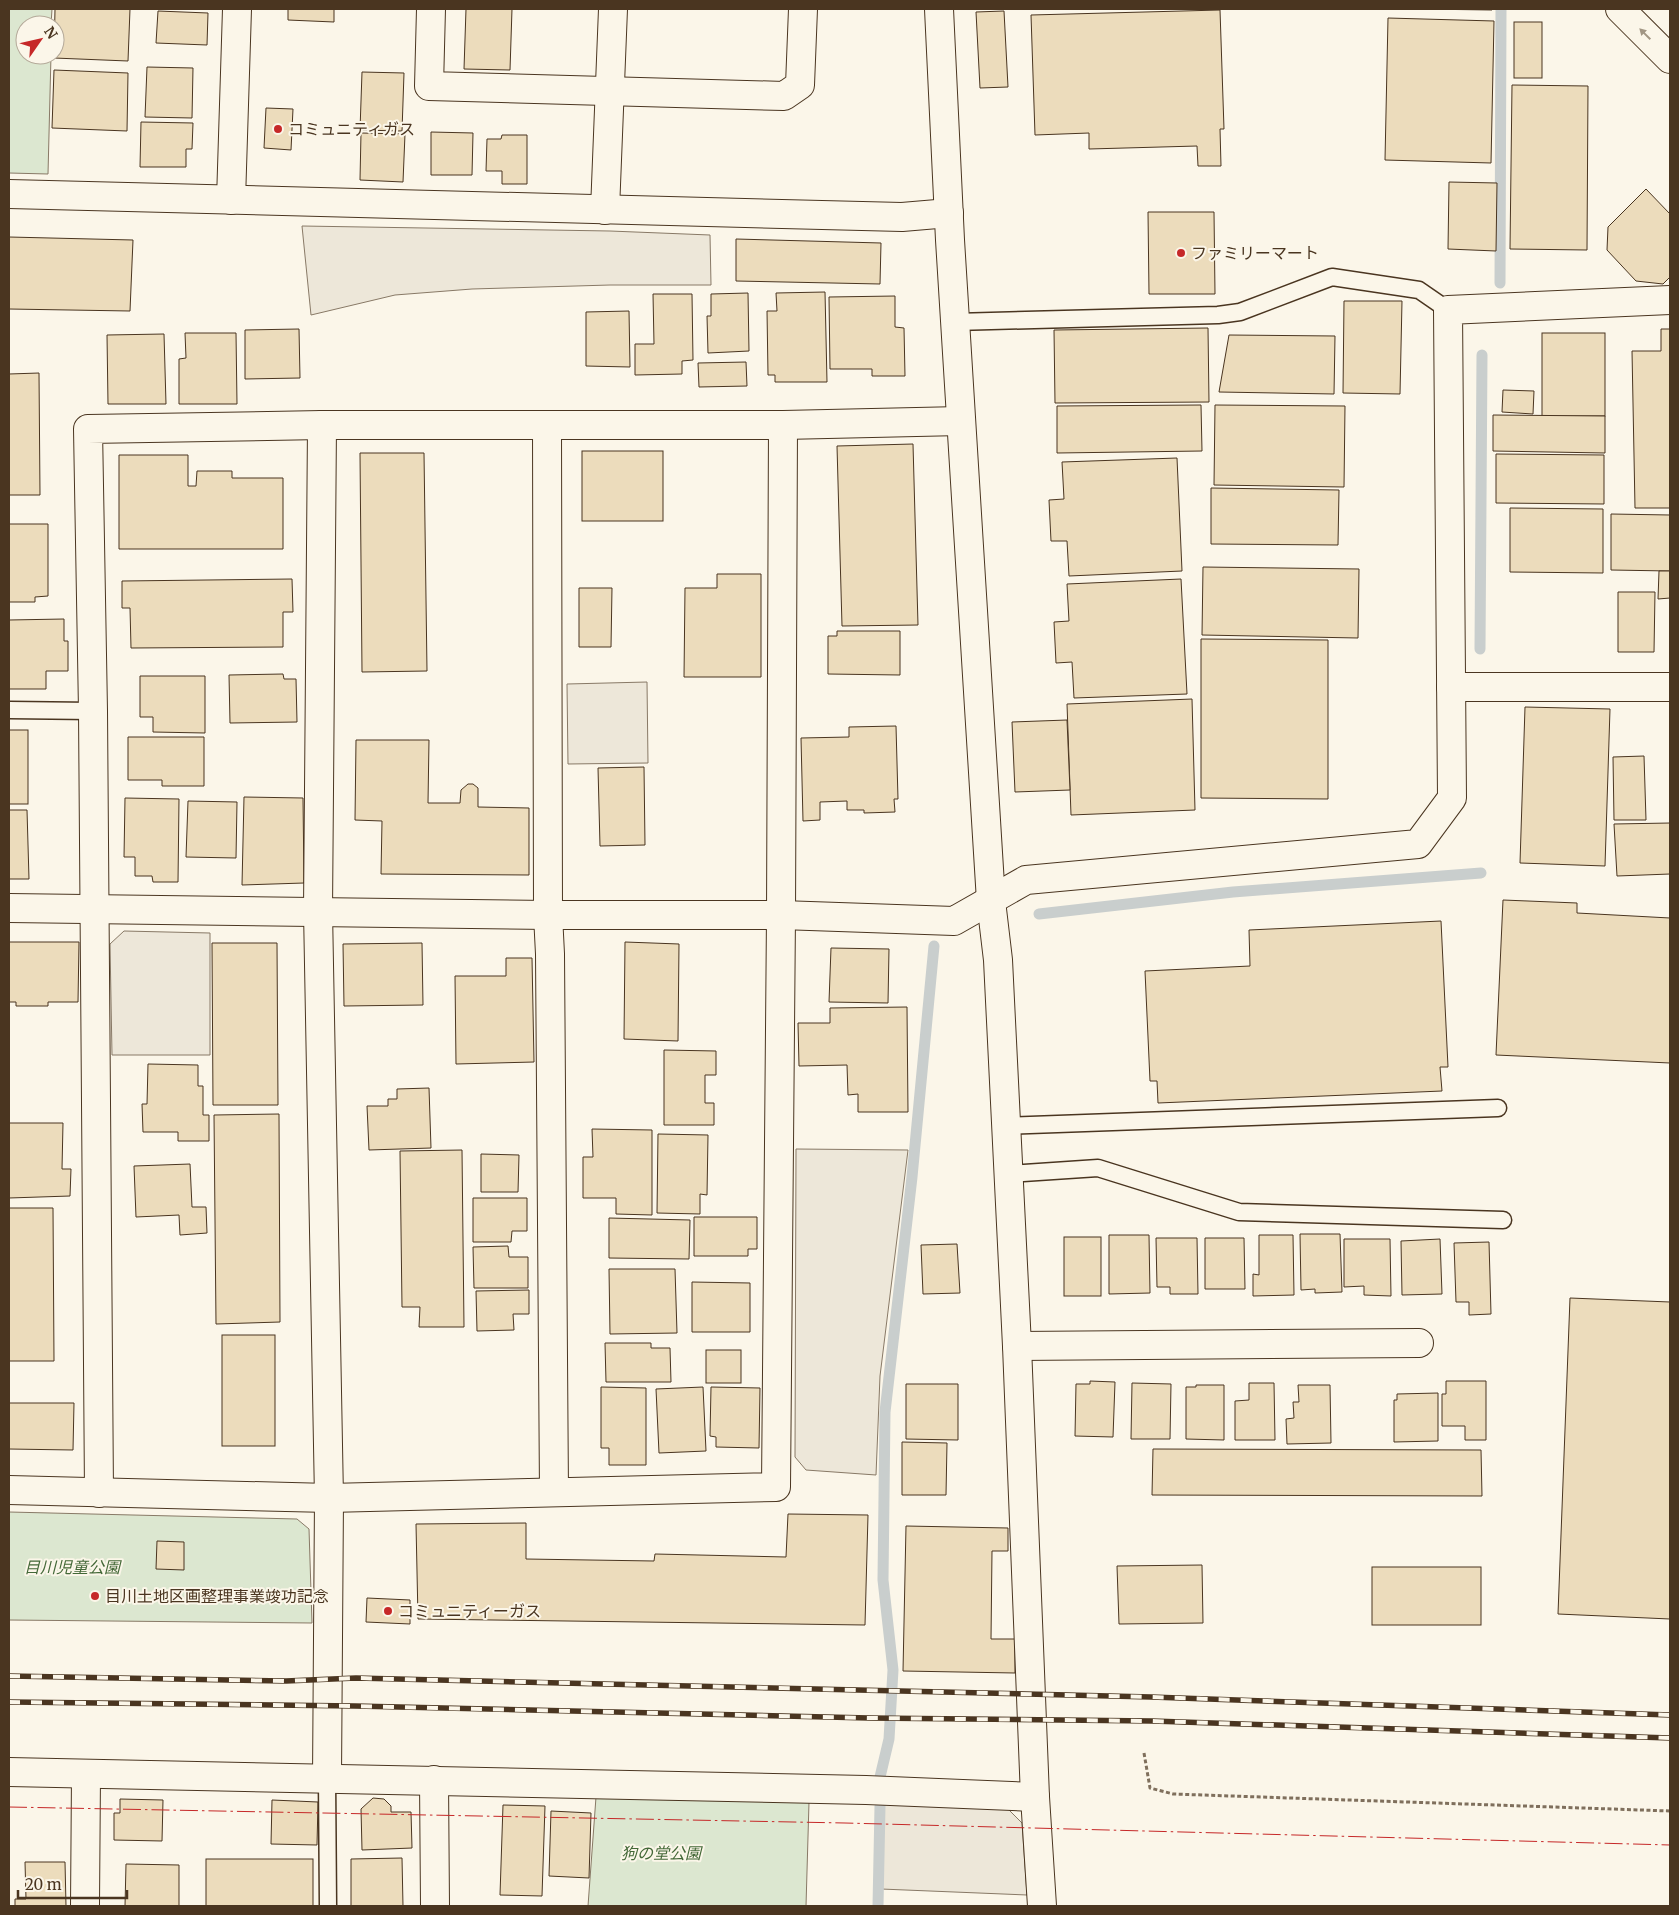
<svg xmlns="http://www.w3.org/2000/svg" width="1679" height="1915" font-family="Merriweather,'Noto Sans JP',serif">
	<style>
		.green { fill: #dce7d0; stroke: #887966 }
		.parking { fill: #ede7d9; stroke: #887966 }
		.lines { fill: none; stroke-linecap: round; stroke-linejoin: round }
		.stream { stroke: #c9cecd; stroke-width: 11 }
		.building { fill: #ecdcbc; stroke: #4a3520 }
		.service-casing { stroke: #4a3520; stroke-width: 19 }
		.minor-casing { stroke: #4a3520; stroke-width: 30 }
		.tertiary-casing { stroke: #4a3520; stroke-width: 30 }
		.trunk-casing { stroke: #4a3520; stroke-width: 30 }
		.path { stroke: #7f6f5c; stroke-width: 3; stroke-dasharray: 4 2.5; stroke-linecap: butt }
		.service { stroke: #fbf6e9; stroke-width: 16 }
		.minor { stroke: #fbf6e9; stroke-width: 28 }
		.tertiary { stroke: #fbf6e9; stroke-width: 28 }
		.trunk { stroke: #fbf6e9; stroke-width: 28 }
		.rail-casing { stroke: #4a3520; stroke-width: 5.5 }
		.rail { stroke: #fbf6e9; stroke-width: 4; stroke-dasharray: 11; stroke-linecap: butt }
		.power { stroke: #c62828; stroke-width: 1; stroke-dasharray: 18 4 2.5 4; stroke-linecap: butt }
		.oneway { fill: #a29684 }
		.poi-dot { fill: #c62828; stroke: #fbf6e9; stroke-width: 2 }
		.labels { text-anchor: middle; stroke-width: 4; stroke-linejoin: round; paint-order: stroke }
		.poi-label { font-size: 16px; fill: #4a3520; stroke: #fbf6e9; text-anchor: start }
		.park-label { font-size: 16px; font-style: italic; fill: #436837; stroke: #fbf6e9 }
	</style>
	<rect width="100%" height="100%" fill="#fbf6e9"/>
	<g class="green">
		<polygon points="9,9 52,9 51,25 25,25 25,55 51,55 48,174 9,173"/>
		<polygon points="9,1512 297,1519 309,1529 312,1623 9,1620"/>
		<polygon points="596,1797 809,1802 806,1906 588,1906"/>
	</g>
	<g class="parking">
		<polygon points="302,226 610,231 710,235 711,285 610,285 472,289 395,295 311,315"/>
		<polygon points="647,682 648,763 568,764 567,684"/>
		<polygon points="124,931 210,933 210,1055 112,1055 110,944"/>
		<polygon points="796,1149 908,1150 880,1376 876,1475 806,1470 795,1457"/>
		<polygon points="883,1804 1005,1806 1022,1823 1027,1895 881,1889"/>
	</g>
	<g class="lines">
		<g class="stream">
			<polyline points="1500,283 1501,9"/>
			<polyline points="1480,649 1482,355"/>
			<polyline points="1039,914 1233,892 1481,873"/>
			<polyline points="880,1777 889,1739 893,1670 883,1580 885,1412 912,1177 934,946"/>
			<polyline points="878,1906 880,1806"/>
		</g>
	</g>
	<g class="building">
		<polygon points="55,9 130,9 128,61 54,58"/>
		<polygon points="288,9 334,9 334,22 288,20"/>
		<polygon points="466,9 512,9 510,70 464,69"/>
		<polygon points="1419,9 1492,9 1492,10"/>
		<polygon points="1220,10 1224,129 1220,129 1221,166 1198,166 1197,146 1089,149 1089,133 1035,135 1031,15"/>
		<polygon points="158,11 208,13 207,45 156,43"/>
		<polygon points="1004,11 1008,87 980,88 976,12"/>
		<polygon points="1388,18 1494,21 1491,163 1385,160"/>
		<rect x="1514" y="22" width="28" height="56"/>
		<polygon points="147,67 193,68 192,118 145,117"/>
		<polygon points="54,70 128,73 127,131 52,128"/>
		<polygon points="362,72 404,73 402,131 360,130"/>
		<polygon points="1512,85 1588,86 1587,250 1510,249"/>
		<polygon points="266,108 293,109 291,150 264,148"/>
		<polygon points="141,122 193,123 192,149 186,149 186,167 140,167"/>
		<polygon points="431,132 473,133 472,175 431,175"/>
		<polygon points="361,133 405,134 403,182 360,180"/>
		<polygon points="502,135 527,135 527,184 502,184 502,171 486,171 487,139 501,139"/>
		<polygon points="1449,182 1497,183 1496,251 1448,249"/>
		<polygon points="1646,189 1670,214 1670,277 1663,284 1636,281 1607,250 1608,227"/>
		<polygon points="1148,212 1214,212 1215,294 1149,294"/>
		<polygon points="9,237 133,240 130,311 9,309"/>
		<polygon points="736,239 881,243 880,284 736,281"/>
		<polygon points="825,292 827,382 775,382 775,375 768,375 767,311 777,311 776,293"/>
		<polygon points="748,293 749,351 708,353 707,316 711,316 711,294"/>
		<polygon points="653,294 692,294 693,360 682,361 682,374 635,375 635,344 654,344"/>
		<polygon points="895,296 895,327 904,328 905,376 872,376 872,369 830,369 829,297"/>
		<polygon points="1344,301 1402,301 1400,394 1343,393"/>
		<polygon points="629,311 630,367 586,366 586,312"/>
		<polygon points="1208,328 1209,402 1055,403 1054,330"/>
		<polygon points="299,329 300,378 245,379 245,330"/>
		<polygon points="1661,329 1670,329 1670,508 1635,508 1632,351 1661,351"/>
		<polygon points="185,333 236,333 237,404 179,404 179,359 186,358"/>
		<rect x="1542" y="333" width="63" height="83"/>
		<polygon points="164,334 166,404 108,404 107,335"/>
		<polygon points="1229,335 1335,336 1334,394 1219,392"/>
		<polygon points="746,362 747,386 699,387 698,363"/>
		<polygon points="39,373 40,495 9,495 9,374"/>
		<polygon points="1503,390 1534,391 1533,414 1502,412"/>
		<polygon points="1201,405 1202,451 1057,453 1057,406"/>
		<polygon points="1215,405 1345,406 1344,487 1214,485"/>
		<polygon points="1493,415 1605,416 1605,453 1493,451"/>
		<polygon points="913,444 918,625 842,626 837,446"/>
		<rect x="582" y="451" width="81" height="70"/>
		<polygon points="360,453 424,453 427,671 362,672"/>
		<polygon points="1496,454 1604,455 1604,504 1496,503"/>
		<polygon points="119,455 188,455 188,486 196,486 197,471 232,471 232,478 283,478 283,549 119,549"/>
		<polygon points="1177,458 1182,571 1069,576 1067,541 1051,541 1049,500 1064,499 1062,462"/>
		<polygon points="1211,488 1339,490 1338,545 1211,544"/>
		<polygon points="1510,508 1603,509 1603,573 1510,572"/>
		<polygon points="1611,514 1670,515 1670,571 1611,570"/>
		<polygon points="9,524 48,524 48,596 35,597 35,602 9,602"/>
		<polygon points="1203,567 1359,569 1358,638 1202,635"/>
		<polygon points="1659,571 1670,571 1670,598 1658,599"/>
		<polygon points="717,574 761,574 761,677 684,677 685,588 717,588"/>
		<polygon points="292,579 293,612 283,612 283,647 131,648 130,608 122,608 122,581"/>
		<polygon points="1181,579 1187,694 1074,698 1072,662 1056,663 1054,622 1069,621 1067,584"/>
		<polygon points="579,588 612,588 611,647 579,647"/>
		<polygon points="1618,592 1655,592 1654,652 1618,652"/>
		<polygon points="64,619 64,641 68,641 68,671 46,671 46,689 9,689 9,620"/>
		<polygon points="837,631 900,631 900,675 828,674 828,636 837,636"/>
		<polygon points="1201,639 1328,640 1328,799 1201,798"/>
		<polygon points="283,674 284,679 296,679 297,722 230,723 229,675"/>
		<polygon points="140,676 205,676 205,733 153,732 153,717 140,717"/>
		<polygon points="1192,699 1195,810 1071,815 1067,704"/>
		<polygon points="1525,707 1610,709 1605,866 1520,863"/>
		<polygon points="1067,720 1070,790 1015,792 1012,722"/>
		<polygon points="896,726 898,799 894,799 895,812 864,813 864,810 847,810 847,801 820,802 820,820 803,821 801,738 849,737 849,727"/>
		<rect x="9" y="730" width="19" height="74"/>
		<polygon points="128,737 204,737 204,786 162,786 162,780 128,780"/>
		<polygon points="356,740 429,740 428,803 460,803 461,790 468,784 473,784 478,788 478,807 529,808 529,875 381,874 382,821 355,820"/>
		<polygon points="1644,756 1646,820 1614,820 1613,757"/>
		<polygon points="644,767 645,845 600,846 598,768"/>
		<polygon points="244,797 303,798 304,883 242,885"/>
		<polygon points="125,798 179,799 178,882 153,882 152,876 135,876 135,857 124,857"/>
		<polygon points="188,801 237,802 236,858 186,857"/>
		<polygon points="9,810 27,810 29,879 9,879"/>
		<polygon points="1670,823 1670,874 1617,876 1614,824"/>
		<polygon points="1503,900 1577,903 1577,913 1670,918 1670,1063 1496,1055"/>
		<polygon points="1441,921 1448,1067 1440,1067 1442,1091 1158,1103 1157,1081 1150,1081 1145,971 1250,966 1249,930"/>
		<polygon points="9,942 79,942 78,1002 48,1002 48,1006 16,1006 16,1002 9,1002"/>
		<polygon points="625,942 679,944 678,1041 624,1039"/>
		<polygon points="212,943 277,943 278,1105 213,1105"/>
		<polygon points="422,943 423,1005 344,1006 343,944"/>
		<polygon points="831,948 889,949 888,1003 829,1002"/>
		<polygon points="506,958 532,958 534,1062 456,1064 455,976 506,976"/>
		<polygon points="907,1007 908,1112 858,1112 858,1094 848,1095 847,1065 799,1066 798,1023 830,1023 830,1008"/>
		<polygon points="664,1050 716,1051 716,1075 705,1075 705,1103 714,1103 714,1125 664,1125"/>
		<polygon points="148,1064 198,1065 198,1086 203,1086 203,1115 209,1115 209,1141 178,1141 178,1132 143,1132 142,1104 147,1104"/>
		<polygon points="429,1088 431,1148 369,1150 367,1106 388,1106 388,1099 397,1099 397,1089"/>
		<polygon points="279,1114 280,1322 216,1324 214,1115"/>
		<polygon points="9,1123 63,1123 62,1169 71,1169 70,1196 9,1198"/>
		<polygon points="592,1129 652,1130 652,1215 616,1214 616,1198 583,1198 583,1157 593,1157"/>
		<polygon points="658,1134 708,1135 707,1195 700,1194 700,1214 657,1213"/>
		<polygon points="462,1150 464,1327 419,1327 420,1307 402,1307 400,1151"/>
		<polygon points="481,1154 519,1155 518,1192 481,1192"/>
		<polygon points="190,1164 192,1207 206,1207 207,1233 180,1235 179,1215 136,1217 134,1166"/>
		<polygon points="473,1198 527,1198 527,1231 512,1231 511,1242 473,1242"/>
		<polygon points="9,1208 53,1208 54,1361 9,1361"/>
		<polygon points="694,1217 757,1217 757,1249 748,1249 748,1256 694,1256"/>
		<polygon points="609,1218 690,1220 689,1259 609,1258"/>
		<polygon points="1300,1234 1340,1234 1342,1292 1315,1293 1315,1289 1301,1290"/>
		<polygon points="1109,1235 1149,1235 1150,1293 1109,1294"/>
		<polygon points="1259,1235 1293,1235 1294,1295 1253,1296 1253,1274 1259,1275"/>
		<rect x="1064" y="1237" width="37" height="59"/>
		<polygon points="1156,1238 1197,1238 1198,1294 1170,1294 1170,1287 1157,1287"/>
		<polygon points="1205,1238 1244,1238 1245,1289 1205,1289"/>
		<polygon points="1344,1239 1390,1239 1391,1296 1364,1295 1364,1286 1344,1287"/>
		<polygon points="1440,1239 1442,1294 1402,1295 1401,1241"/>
		<polygon points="1489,1242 1491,1314 1469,1315 1469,1302 1456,1302 1454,1243"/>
		<polygon points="957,1244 960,1293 923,1294 921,1245"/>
		<polygon points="508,1246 509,1257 528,1257 528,1288 474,1288 473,1247"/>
		<polygon points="609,1269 675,1269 677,1333 610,1334"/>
		<polygon points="692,1282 750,1283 750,1332 692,1332"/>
		<polygon points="529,1290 529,1314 513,1314 514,1330 477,1331 476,1291"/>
		<polygon points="1570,1298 1670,1302 1670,1619 1558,1614"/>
		<rect x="222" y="1335" width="53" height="111"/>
		<polygon points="605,1343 651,1343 651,1348 670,1348 671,1382 606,1382"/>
		<rect x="706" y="1350" width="35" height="33"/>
		<polygon points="1090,1381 1115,1382 1113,1437 1075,1436 1076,1384 1090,1384"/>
		<polygon points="1446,1381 1486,1381 1486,1440 1465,1440 1465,1426 1442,1426 1442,1394 1446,1394"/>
		<polygon points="1132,1383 1171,1384 1170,1439 1131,1439"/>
		<polygon points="1249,1383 1274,1383 1275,1440 1235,1440 1235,1401 1249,1400"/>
		<polygon points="906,1384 958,1384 958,1440 906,1439"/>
		<polygon points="1196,1385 1224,1385 1224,1440 1186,1439 1186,1387 1196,1387"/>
		<polygon points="1298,1385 1330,1385 1331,1443 1287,1444 1286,1419 1294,1418 1293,1402 1299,1402"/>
		<polygon points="601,1387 646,1388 646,1465 609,1465 609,1448 601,1448"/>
		<polygon points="703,1387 706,1451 659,1453 656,1389"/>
		<polygon points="711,1387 760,1388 759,1448 716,1447 716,1437 710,1436"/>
		<polygon points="1438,1393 1438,1441 1394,1442 1394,1400 1397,1400 1397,1394"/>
		<polygon points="9,1403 74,1403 73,1450 9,1449"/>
		<polygon points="902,1442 947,1443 946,1495 902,1495"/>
		<polygon points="1153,1449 1481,1450 1482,1496 1152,1495"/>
		<polygon points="788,1514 868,1515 865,1625 418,1619 416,1524 526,1523 526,1559 654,1561 655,1554 786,1557"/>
		<polygon points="906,1526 1008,1528 1008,1551 992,1551 991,1639 1015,1639 1015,1673 903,1671"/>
		<polygon points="157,1541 184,1542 184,1570 156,1569"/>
		<polygon points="1202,1565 1203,1623 1119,1624 1117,1566"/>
		<rect x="1372" y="1567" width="109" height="58"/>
		<polygon points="367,1598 410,1600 410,1624 366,1622"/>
		<polygon points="373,1798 384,1799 391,1806 391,1812 411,1812 412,1848 362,1850 361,1809"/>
		<polygon points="120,1799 163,1800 162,1841 114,1840 114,1813 120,1813"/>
		<polygon points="272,1800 318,1802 317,1845 271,1844"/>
		<polygon points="503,1805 545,1806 542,1896 500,1895"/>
		<polygon points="551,1811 591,1813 589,1878 549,1876"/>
		<polygon points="402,1858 403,1906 351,1906 351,1859"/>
		<rect x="206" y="1859" width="107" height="47"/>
		<polygon points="25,1862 65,1862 66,1906 15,1906 15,1899 26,1899"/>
		<polygon points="126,1864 179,1865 179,1906 125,1906"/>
	</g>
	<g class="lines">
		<g class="service-casing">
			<g id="service">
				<polyline points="955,322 1218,315 1240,312 1332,277 1419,290 1448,310"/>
				<polyline points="9,710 93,711"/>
				<polyline points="1005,1126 1498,1108"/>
				<polyline points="1008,1174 1098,1168 1239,1212 1503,1220"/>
				<polyline points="327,1778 328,1906"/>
			</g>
		</g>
		<g class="minor-casing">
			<g id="minor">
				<polyline points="431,9 429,86 784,96 800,85 803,9"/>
				<polyline points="231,200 237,9"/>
				<polyline points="605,210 613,9"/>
				<polyline points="322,425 318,911 329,1498 327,1778"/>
				<polyline points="547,425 548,915 550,954 554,1492"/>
				<polyline points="1451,687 1670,687"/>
				<polyline points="991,901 998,960 1017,1346 1035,1797 1042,1906"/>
				<polyline points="9,908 548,915 781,915 954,921 1026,880 1418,844 1452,798 1448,310 1670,300"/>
				<polyline points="1017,1346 1419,1343"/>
				<polyline points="9,1490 329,1498 776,1487 781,915 783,425"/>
				<polyline points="99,1493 93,711 88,429 322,425 783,425 961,421"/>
				<polyline points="9,1772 866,1790 1035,1797"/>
				<polyline points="434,1780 435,1906"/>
				<polyline points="85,1906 86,1774"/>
			</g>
		</g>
		<g class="tertiary-casing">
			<g id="tertiary">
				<polyline points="939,9 950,240 991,901"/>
				<polyline points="9,194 902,217 949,213"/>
			</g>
		</g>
		<g class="trunk-casing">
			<polyline id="trunk" points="1620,9 1670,59"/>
		</g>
		<polyline class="path" points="1144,1753 1150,1788 1173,1794 1670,1811"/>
		<use href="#service" class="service"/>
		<use href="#minor" class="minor"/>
		<use href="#tertiary" class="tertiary"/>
		<use href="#trunk" class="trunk"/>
		<g class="rail-casing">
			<g id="rail">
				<polyline points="9,1676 286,1681 356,1678 1151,1697 1670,1715"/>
				<polyline points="9,1702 355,1706 869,1718 1152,1721 1670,1738"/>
			</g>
		</g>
		<use href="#rail" class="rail"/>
		<polyline class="power" points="9,1807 845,1823 1670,1845"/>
	</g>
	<defs><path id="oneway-solid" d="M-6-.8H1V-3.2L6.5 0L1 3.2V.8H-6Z" transform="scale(1.25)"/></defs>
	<use class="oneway" href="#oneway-solid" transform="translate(1645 34) rotate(-135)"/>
	<g class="poi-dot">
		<circle cx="278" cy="129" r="5"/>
		<circle cx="1181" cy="253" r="5"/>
		<circle cx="95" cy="1596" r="5"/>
		<circle cx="388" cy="1611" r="5"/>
	</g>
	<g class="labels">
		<g class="poi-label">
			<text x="288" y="135">コミュニティガス</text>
			<text x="1191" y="259">ファミリーマート</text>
			<text x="105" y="1602">目川土地区画整理事業竣功記念</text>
			<text x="398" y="1617">コミュニティーガス</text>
		</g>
		<g class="park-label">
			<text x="72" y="1573">目川児童公園</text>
			<text x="661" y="1859">狗の堂公園</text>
		</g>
	</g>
	<rect width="1679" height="1915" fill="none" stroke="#4a3520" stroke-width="20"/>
	<g transform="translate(40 40) rotate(56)"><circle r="24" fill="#fbf6e9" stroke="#b4a999"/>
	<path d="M0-4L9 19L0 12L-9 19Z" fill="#c62828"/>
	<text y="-8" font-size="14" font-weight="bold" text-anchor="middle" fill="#4a3520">N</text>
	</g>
	<path d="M18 1890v8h109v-8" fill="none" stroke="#4a3520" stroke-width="2.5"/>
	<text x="25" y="1890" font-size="15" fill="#4a3520" stroke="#fbf6e9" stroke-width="4" paint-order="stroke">20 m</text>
</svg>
